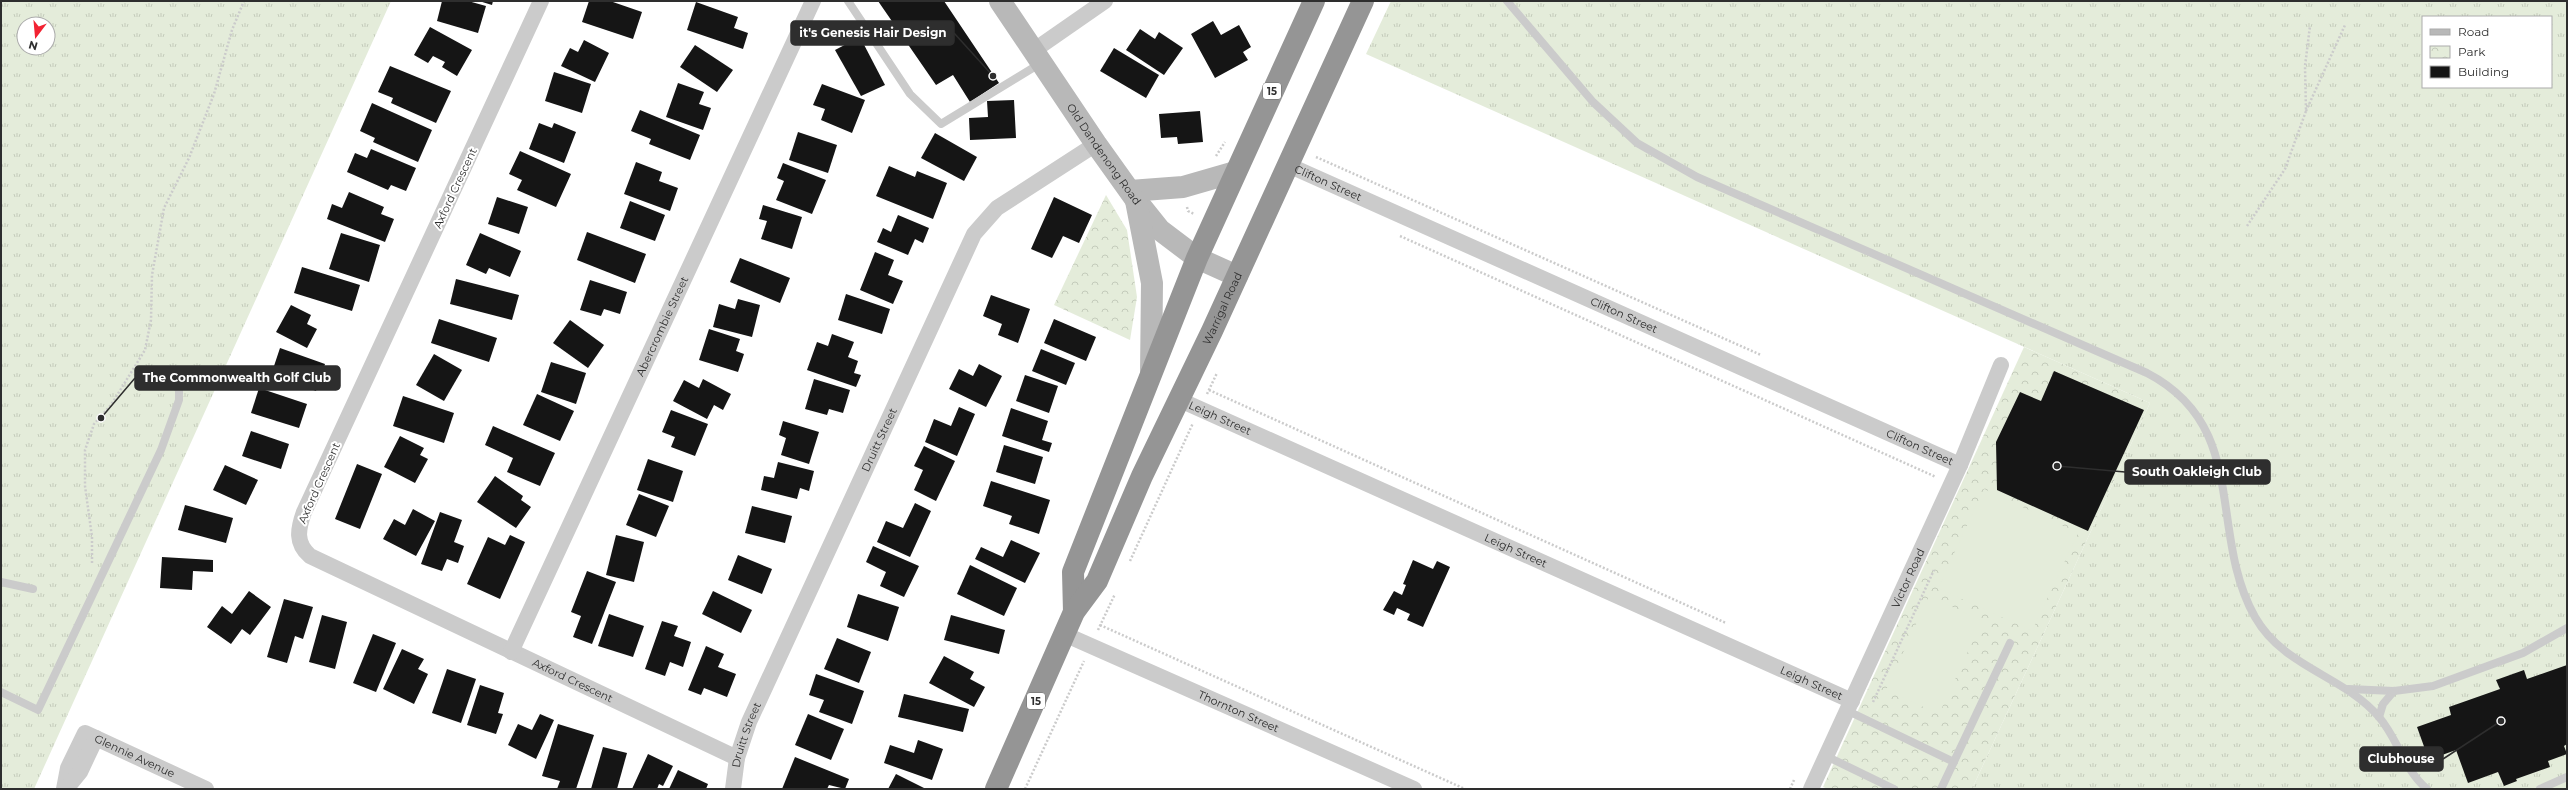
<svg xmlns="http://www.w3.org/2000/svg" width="2568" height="790" font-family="Montserrat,sans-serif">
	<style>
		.grass { fill: url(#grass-tufts); fill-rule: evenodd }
		.park { fill: url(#park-crowns) }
		.pitch { fill: #e4ecda }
		.building { fill: #151515 }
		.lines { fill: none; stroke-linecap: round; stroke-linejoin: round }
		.path { stroke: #cbcbcb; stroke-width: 2.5; stroke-dasharray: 2 2; stroke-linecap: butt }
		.lane { stroke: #cbcbcb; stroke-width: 8 }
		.street { stroke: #cbcbcb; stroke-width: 16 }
		.secondary { stroke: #b8b8b8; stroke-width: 22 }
		.highway { stroke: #959595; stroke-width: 22 }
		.labels { text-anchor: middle; stroke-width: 4; stroke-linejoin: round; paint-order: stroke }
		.shield { fill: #fff; stroke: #6d6d6d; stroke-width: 1 }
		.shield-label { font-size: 10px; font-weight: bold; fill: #2e2e2e }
		.street-label { font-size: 11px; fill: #2e2e2e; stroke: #fff }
		.leader { fill: none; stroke: #2e2e2e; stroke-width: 1.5 }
		.callout-dot { fill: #2e2e2e; stroke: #fff; stroke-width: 1.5 }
		.callout { fill: #2e2e2e; stroke: #2e2e2e; stroke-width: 1.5 }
		.callout-label { font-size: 12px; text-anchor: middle; font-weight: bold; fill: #fff }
	</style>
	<defs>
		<pattern id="grass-tufts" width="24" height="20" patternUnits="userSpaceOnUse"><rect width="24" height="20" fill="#e4ecda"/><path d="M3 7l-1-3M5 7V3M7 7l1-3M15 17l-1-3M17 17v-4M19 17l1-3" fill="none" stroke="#c4cbbb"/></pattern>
		<pattern id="park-crowns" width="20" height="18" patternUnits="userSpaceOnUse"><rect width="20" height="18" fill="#e4ecda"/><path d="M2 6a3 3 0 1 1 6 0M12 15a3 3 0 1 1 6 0" fill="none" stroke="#c4cbbb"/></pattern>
	</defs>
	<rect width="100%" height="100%" fill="#fff"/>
	<g class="grass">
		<path d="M1 1H391L34 789H1ZM24 24H48V48H24Z"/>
		<path d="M1391 1H2567V789H1972L2150 403 1366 54ZM2423 17H2551V87H2423Z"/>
	</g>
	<g class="park">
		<polygon points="1106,195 1127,230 1137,297 1130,340 1054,305"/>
		<polygon points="2024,347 2150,403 1972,789 1828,789 1823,787"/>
	</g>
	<g class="pitch">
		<polygon points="1984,489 2078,533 2032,631 1938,588"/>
		<polygon points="1929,596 1982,621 1939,714 1886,690"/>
	</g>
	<g class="building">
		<polygon points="442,1 468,1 486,6 478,33 437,21"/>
		<polygon points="479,1 493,1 492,5"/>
		<polygon points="589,1 610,1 642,12 633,39 582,22"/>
		<polygon points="878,1 944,1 999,83 970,102 953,75 936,85"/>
		<polygon points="696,2 738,17 734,28 748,33 743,49 687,30"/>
		<polygon points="1213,21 1221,35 1239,25 1251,47 1243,52 1248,60 1215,78 1191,34"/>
		<polygon points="430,27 472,50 457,76 442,67 445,62 433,56 428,63 414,55"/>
		<polygon points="1140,29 1155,39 1159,32 1183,48 1164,75 1126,50"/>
		<polygon points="860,37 885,85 861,96 835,50"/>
		<polygon points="584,40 609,53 595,82 561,66 570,48 578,52"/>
		<polygon points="695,45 733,70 717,92 680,67"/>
		<polygon points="1114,48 1159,75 1146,98 1100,71"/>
		<polygon points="390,66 451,91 436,123 391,103 393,98 378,92"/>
		<polygon points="554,72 591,84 582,113 545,101"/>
		<polygon points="678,83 704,92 699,104 711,108 703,130 666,117"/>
		<polygon points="822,84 865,100 852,133 821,120 825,109 813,105"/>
		<polygon points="1014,100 1016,138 970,140 969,118 988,117 987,101"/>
		<polygon points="372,103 432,130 418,162 373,142 375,138 360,131"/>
		<polygon points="640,110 700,135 690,160 649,144 651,139 631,131"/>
		<polygon points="1200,111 1203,142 1178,144 1177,137 1161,138 1159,114"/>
		<polygon points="539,123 552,128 554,123 576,132 564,163 529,149"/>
		<polygon points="798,132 837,145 828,173 789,160"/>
		<polygon points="935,133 977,157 964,181 921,158"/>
		<polygon points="371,149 416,168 406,191 391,185 388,190 347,172 355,153 367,158"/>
		<polygon points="520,151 571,174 556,207 517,190 522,180 509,174"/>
		<polygon points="636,162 662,172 659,181 678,188 670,211 624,194"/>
		<polygon points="783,163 826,180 812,214 776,200 784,181 777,178"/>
		<polygon points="889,166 915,177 917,171 947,183 933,219 876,196"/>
		<polygon points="349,192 384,207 381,214 394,219 385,242 327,219 332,204 342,208"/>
		<polygon points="497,197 528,207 519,234 488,224"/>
		<polygon points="1054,197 1092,215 1079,243 1063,236 1052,258 1031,249"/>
		<polygon points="630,201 665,215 655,241 620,228"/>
		<polygon points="763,205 802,217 792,249 761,239 767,221 759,219"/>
		<polygon points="898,215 929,228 923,243 915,239 908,255 877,242 883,228 891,232"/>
		<polygon points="587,232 646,254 635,283 577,260"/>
		<polygon points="341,233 380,245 369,282 329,269"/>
		<polygon points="480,233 521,251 510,277 489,268 486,274 466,265"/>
		<polygon points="875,252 894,260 888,275 903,281 893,304 860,290"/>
		<polygon points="740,258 790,278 780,303 730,282"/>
		<polygon points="302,267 360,285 352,311 294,293"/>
		<polygon points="456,279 519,295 512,320 450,304"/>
		<polygon points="590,280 627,292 620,314 604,309 601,316 580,310"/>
		<polygon points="846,294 890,309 882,334 838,320"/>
		<polygon points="991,295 1030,309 1018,343 998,335 1002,324 983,316"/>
		<polygon points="738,299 760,305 752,337 713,327 719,304 735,309"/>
		<polygon points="291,305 311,315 307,324 317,329 307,348 276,332"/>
		<polygon points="439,319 497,338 489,362 431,343"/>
		<polygon points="1054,319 1096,337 1086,361 1044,343"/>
		<polygon points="570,320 604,345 588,368 553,343"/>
		<polygon points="709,329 740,339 736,351 744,354 738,372 699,360"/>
		<polygon points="832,334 854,342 848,357 858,361 854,373 861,375 856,387 807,370 817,342 828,346"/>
		<polygon points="280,348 325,364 316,391 271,375"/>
		<polygon points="1041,349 1075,363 1066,385 1032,371"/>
		<polygon points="434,354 462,370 444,401 416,385"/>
		<polygon points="551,362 586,373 576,404 541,392"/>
		<polygon points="979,364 1002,376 986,407 949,389 959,369 973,376"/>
		<polygon points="2054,371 2144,410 2088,531 1997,490 1996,442 2020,392 2041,401"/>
		<polygon points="1025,375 1058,386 1049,413 1016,401"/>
		<polygon points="703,379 731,394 723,410 714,405 707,419 673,401 684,380 699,388"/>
		<polygon points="814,379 850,390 843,413 829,409 827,415 805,409"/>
		<polygon points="259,388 307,404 299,428 251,413"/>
		<polygon points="537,394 574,411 560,441 523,425"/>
		<polygon points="403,396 454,413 444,443 393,426"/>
		<polygon points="959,407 975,414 957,456 925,442 934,419 951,426"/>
		<polygon points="1011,408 1048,421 1042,440 1052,443 1049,452 1002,436"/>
		<polygon points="671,410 708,424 695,456 671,447 675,437 662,432"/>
		<polygon points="783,421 819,432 809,464 781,455 786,438 779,435"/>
		<polygon points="493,426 555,453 540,486 507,472 513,458 485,445"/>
		<polygon points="251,431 289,444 281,469 242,456"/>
		<polygon points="400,436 424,448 420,455 428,459 415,483 384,467"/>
		<polygon points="1004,445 1043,457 1035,484 996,472"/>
		<polygon points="924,446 955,461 936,501 914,490 923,470 914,466"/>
		<polygon points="648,459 683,471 673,502 637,490"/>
		<polygon points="778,462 814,471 809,491 800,488 797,499 761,490 764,476 774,478"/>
		<polygon points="357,464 382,474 360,529 335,519"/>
		<polygon points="225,465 258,480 246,505 213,490"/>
		<polygon points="495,476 523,496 521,500 531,507 516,528 477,502"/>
		<polygon points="991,481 1050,500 1039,534 1009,524 1012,516 983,506"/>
		<polygon points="639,494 669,506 656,537 626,525"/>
		<polygon points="915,503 931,511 910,557 877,542 886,521 903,528"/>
		<polygon points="185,505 233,518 226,543 178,530"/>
		<polygon points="752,506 792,516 785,543 745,533"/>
		<polygon points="413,509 435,521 416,556 383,539 394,519 405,525"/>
		<polygon points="440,512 462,520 454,542 464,546 458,563 447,559 442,571 421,564"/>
		<polygon points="510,535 525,542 500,599 467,584 488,537 505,545"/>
		<polygon points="616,535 644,542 634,582 606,575"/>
		<polygon points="1011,540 1040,553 1025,583 975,559 981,547 1003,557"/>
		<polygon points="873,546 919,566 904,597 880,586 886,572 866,562"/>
		<polygon points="738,555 772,569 762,594 728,580"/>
		<polygon points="162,557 213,560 213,572 193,571 192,590 160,588"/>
		<polygon points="1413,560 1433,569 1437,561 1450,567 1423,627 1407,620 1410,614 1397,608 1394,615 1383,610 1394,591 1402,595 1406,585 1403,584"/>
		<polygon points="970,565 1017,588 1004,616 957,594"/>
		<polygon points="587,571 616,582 592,644 573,637 581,616 571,612"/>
		<polygon points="249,591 271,607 250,635 242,629 231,644 207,627 222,606 232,614"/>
		<polygon points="713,591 752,610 741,633 702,614"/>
		<polygon points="858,594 899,607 888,641 847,627"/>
		<polygon points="284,599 313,607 303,639 295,636 287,663 267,657"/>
		<polygon points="609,614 644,626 633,657 598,646"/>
		<polygon points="322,615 347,622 335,669 309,662"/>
		<polygon points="951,615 1005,630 999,654 944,640"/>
		<polygon points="662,621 678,626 674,636 691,642 683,667 670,662 665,676 645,669"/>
		<polygon points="373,634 396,643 376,692 353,683"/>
		<polygon points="837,638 871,652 859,683 824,669"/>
		<polygon points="706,646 724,654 718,667 736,674 727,697 704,688 701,695 688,690"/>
		<polygon points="402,649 424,659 418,669 428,674 414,704 383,689"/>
		<polygon points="944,656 974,672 970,679 985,687 974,707 929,683"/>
		<polygon points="2567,665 2567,744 2564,746 2567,754 2548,761 2550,767 2516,779 2517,781 2504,786 2498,772 2468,783 2456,750 2442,755 2439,748 2426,752 2417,727 2451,715 2449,707 2500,689 2496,680 2524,670 2527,679"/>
		<polygon points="447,669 476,679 461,723 432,713"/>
		<polygon points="816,674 864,691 852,724 819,712 824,700 809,695"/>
		<polygon points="480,685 504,693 498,713 503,714 496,734 467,725"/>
		<polygon points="904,694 969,709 963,732 898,717"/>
		<polygon points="540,714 554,720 536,759 508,745 518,724 532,730"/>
		<polygon points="808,714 844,729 831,760 795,745"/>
		<polygon points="558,724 594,735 576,789 557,789 560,781 542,776"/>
		<polygon points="918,740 943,749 932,780 884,763 890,745 914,753"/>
		<polygon points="603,747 627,753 617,789 591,789"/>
		<polygon points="648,754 673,766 663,786 659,784 657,789 632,789"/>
		<polygon points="795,757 849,779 845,789 829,785 827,789 782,789"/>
		<polygon points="678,770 708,784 706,789 669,789"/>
		<polygon points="896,774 926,789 888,789"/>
	</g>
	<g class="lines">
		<g class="path">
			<polyline points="2306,111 2345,25"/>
			<polyline points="1216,156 1225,142"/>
			<polyline points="1316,157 1761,355"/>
			<polyline points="1187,207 1188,211 1194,214"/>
			<polyline points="2247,226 2285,169 2306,111 2305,66 2310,26"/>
			<polyline points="1400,236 1936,477"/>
			<polyline points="1209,390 1726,623"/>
			<polyline points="1207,394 1217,373"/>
			<polyline points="1130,561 1193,423"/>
			<polyline points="92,563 92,537 85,486 85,450 94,424 111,405 145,350 151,320 152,275 164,208 189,158 214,94 232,30 244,1"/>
			<polyline points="1100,625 1465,789"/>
			<polyline points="1098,630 1115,594"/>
			<polyline points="1873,702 1934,570"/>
			<polyline points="1025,789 1084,661"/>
			<polyline points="1790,789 1794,780"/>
		</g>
		<g class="lane">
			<polyline points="848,1 910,94 941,124 1041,63"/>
			<path d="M1507 1 1593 102 1637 143 1697 177 2147 373C2251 427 2207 532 2255 617 2284 668 2343 675 2379 717 2398 739 2404 770 2427 789"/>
			<polyline points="1,582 33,589"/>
			<polyline points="2348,689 2394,691 2433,686 2523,653 2567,628"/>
			<path d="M1 692 38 710 161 450 179 400V390C171 378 163 373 149 374"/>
			<polyline points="1848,711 1954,762"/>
			<polyline points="2379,717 2383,704 2394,691"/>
			<polyline points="1826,756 1894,789"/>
			<polyline points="1941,789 2010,643"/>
			<polyline points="2540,789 2567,777"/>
		</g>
		<g class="street">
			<path id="s1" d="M541 1 304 512C298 529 295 543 310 556L737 758"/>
			<polyline points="1033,51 1105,1"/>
			<path id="s2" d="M1288 165 1960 465"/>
			<path id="s3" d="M1180 400 1852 701"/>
			<path id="s4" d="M1064 634 1414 789"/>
			<path id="s5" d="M511 652 813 1"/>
			<path id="s6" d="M64 789 68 768 85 733 206 789"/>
			<polyline points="66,789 80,772 96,738"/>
			<path id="s7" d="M733 789 737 758 749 722 974 234 997 208 1096 144"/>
			<path id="s8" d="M1811 789 1960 465 2001 365"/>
		</g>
		<g class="secondary">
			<path id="s9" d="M1000 1 1096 144 1136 200 1160 230 1197 258 1237 276"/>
			<polyline points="1130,191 1183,187 1235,172"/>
			<polyline points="1136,201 1152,283 1151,373"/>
		</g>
		<g class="highway">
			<polyline points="1074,612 1073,572 1197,258 1314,1"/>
			<path id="s10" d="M996 789 1074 612 1097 581 1142 476 1212 331 1363 1"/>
		</g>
	</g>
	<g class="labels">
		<g class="shield">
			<rect x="1263" y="83" width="18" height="16" rx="3"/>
			<rect x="1027" y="693" width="18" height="16" rx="3"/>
		</g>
		<g class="shield-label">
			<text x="1272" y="95">15</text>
			<text x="1036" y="705">15</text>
		</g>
		<g class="street-label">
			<text dy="4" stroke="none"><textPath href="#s9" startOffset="185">Old Dandenong Road</textPath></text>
			<text dy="4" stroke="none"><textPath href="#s2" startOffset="44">Clifton Street</textPath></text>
			<text transform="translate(455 188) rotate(-65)" y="4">Axford Crescent</text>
			<text dy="4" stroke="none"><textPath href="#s10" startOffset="532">Warrigal Road</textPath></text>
			<text dy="4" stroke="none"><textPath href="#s2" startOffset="368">Clifton Street</textPath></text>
			<text dy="4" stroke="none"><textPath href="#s5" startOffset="359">Abercrombie Street</textPath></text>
			<text dy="4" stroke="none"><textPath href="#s3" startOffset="44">Leigh Street</textPath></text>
			<text dy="4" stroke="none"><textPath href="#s7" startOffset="380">Druitt Street</textPath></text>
			<text dy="4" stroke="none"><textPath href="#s2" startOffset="692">Clifton Street</textPath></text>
			<text transform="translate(319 483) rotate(-66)" y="4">Axford Crescent</text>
			<text dy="4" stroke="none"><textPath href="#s3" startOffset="368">Leigh Street</textPath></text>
			<text dy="4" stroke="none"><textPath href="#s8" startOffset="232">Victor Road</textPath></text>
			<text dy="4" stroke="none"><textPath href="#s1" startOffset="902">Axford Crescent</textPath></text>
			<text dy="4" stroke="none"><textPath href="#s3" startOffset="692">Leigh Street</textPath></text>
			<text dy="4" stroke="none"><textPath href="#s4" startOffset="191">Thornton Street</textPath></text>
			<text dy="4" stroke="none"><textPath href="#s7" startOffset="56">Druitt Street</textPath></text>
			<text dy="4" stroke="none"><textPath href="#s6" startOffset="115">Glennie Avenue</textPath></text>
		</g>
	</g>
	<path class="leader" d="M993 76L954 33M101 418L135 378M2057 466L2125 472M2501 721L2443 759"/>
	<g class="callout-dot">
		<circle cx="993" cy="76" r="4"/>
		<circle cx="101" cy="418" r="4"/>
		<circle cx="2057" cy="466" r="4"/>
		<circle cx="2501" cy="721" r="4"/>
	</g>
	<g class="callout">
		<rect x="791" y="21" width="163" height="24" rx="4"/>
		<rect x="135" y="366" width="205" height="24" rx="4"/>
		<rect x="2125" y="460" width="145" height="24" rx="4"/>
		<rect x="2360" y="747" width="83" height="24" rx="4"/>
	</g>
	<g class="callout-label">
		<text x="873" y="37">it's Genesis Hair Design</text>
		<text x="237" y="382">The Commonwealth Golf Club</text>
		<text x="2197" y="476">South Oakleigh Club</text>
		<text x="2401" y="763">Clubhouse</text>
	</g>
	<rect width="2568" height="790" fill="none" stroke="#2e2e2e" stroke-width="4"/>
	<rect x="2422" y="16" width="130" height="72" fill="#ffffff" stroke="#ababab"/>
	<rect x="2430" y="29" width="20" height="6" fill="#b8b8b8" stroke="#ababab"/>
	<text x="2458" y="36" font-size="12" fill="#2e2e2e">Road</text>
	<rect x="2430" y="46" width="20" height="12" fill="url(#park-crowns)" stroke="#ababab"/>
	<text x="2458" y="56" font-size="12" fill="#2e2e2e">Park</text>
	<rect x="2430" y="66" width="20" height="12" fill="#151515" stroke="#ababab"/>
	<text x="2458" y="76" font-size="12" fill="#2e2e2e">Building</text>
	<g transform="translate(36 36) rotate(196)"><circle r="19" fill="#ffffff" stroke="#ababab"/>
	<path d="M0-3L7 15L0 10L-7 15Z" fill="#f22232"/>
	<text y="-6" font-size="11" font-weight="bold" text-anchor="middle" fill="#2e2e2e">N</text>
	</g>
</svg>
